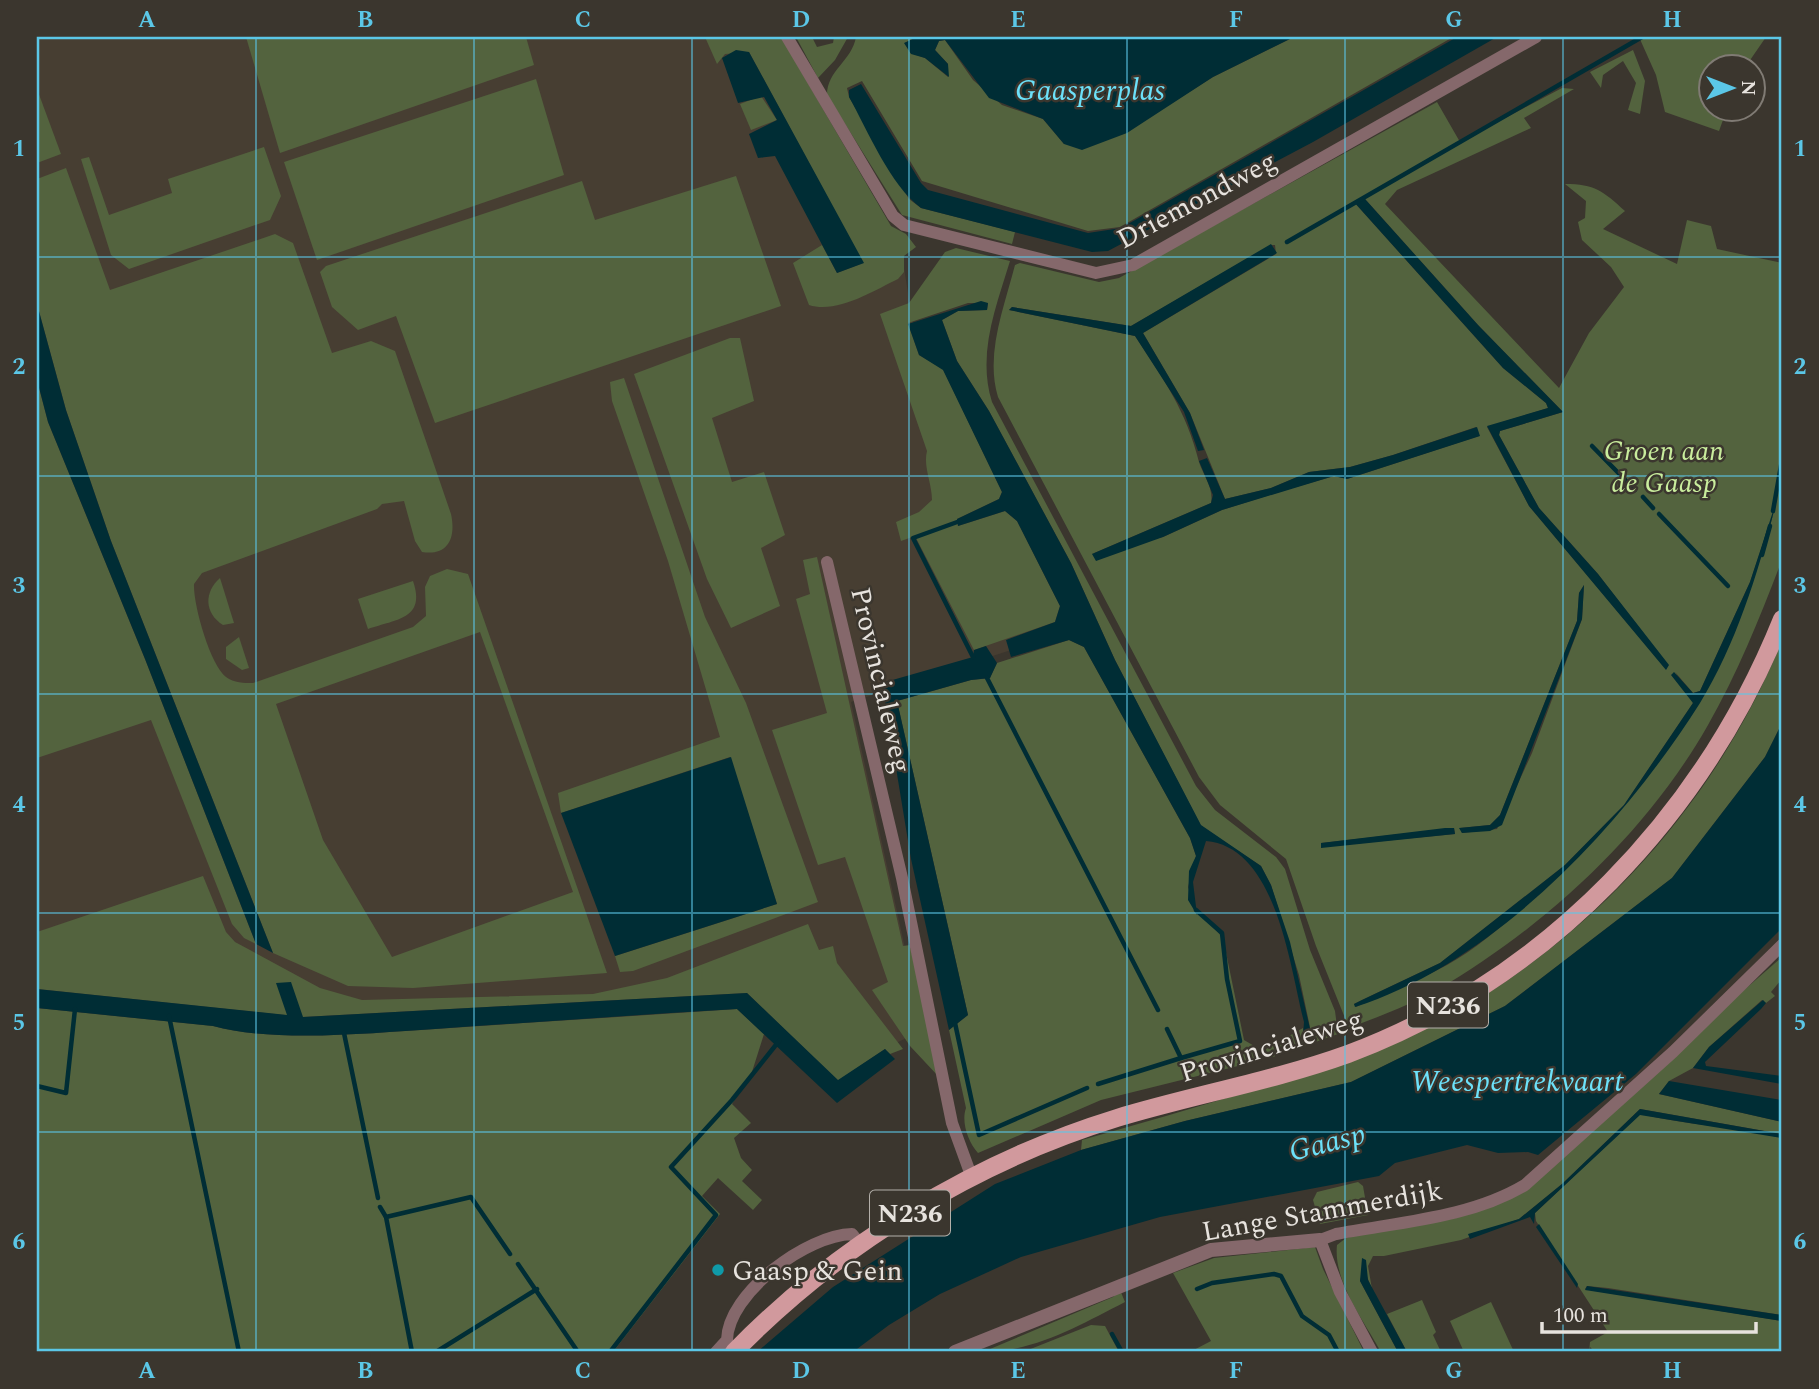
<svg xmlns="http://www.w3.org/2000/svg" width="1819" height="1389" font-family="Spectral,serif">
	<style>
		.built { fill: #473e32 }
		.green { fill: #53633e; fill-rule: evenodd }
		.water { fill: #002d35 }
		.lines { fill: none; stroke-linecap: round; stroke-linejoin: round }
		.stream { stroke: #002d35; stroke-width: 4.5 }
		.minor { stroke: #85686b; stroke-width: 12 }
		.tertiary { stroke: #85686b; stroke-width: 14 }
		.primary { stroke: #d1999d; stroke-width: 18 }
		.grid { fill: none; stroke: #5bc7e7; stroke-width: 2; stroke-opacity: 0.55 }
		.culture-dot { fill: #0f9aa8; stroke: #3b362e; stroke-width: 2.5 }
		.labels { text-anchor: middle; stroke-width: 5; stroke-linejoin: round; paint-order: stroke }
		.shield { fill: #3b362e; stroke: #b3afa9; stroke-width: 2 }
		.shield-label { font-size: 26px; font-weight: bold; fill: #e7e3de }
		.street-label { font-size: 28px; fill: #e7e3de; stroke: #3b362e }
		.park-label { font-size: 28px; font-style: italic; fill: #c9ed9d; stroke: #3b362e }
		.poi-label { font-size: 28px; fill: #e7e3de; stroke: #3b362e; text-anchor: start }
		.water-label { font-size: 30px; font-style: italic; fill: #6ce1f9; stroke: #3b362e }
		.neatline { fill: none; stroke: #5bc7e7; stroke-width: 2.5 }
		.grid-label { font-size: 23px; text-anchor: middle; font-weight: bold; fill: #5bc7e7 }
	</style>
	<rect width="100%" height="100%" fill="#3b362e"/>
	<polygon class="built" points="37,37 763,37 904,268 915,336 1073,630 851,702 923,1030 896,1043 741,1001 335,1026 37,1000"/>
	<g class="green">
		<polygon points="246,37 526,37 534,65 280,153"/>
		<path d="M705 37H781L891 226 906 234 916 247 904 256V272L898 279C873 291 837 314 809 305L793 263 822 245 837 273 863 263 749 52 725 54 717 64Z"/>
		<polygon points="796,37 812,37 817,47 833,43 834,37 848,37 835,60 818,78"/>
		<path d="M856 37H917L905 43 911 53 925 58 948 77V64L935 50 939 41 945 40 973 80 1002 105 1043 119 1064 144 1167 106 1213 77 1294 37H1453L1120 227 1088 231 922 181 862 81 847 88 849 97 909 199 921 208 1015 232 1012 244 902 215 827 95C827 70 852 61 856 37Z"/>
		<polygon points="1639,37 1766,37 1746,66 1710,66 1710,108 1727,109 1719,131 1665,112 1656,75"/>
		<polygon points="1633,50 1645,81 1640,114 1628,110 1636,83 1623,61 1603,75 1601,88 1590,72"/>
		<polygon points="536,79 564,175 317,260 284,162"/>
		<path d="M1562 88 1574 89 1524 118 1531 128 1397 190 1385 204 1559 388 1589 333 1624 287 1611 267 1582 240 1578 222 1585 218 1586 201 1565 184C1595 184 1603 191 1625 211L1603 229 1677 264 1687 220 1711 226 1717 249 1782 263V552L1780 565C1759 620 1737 674 1708 725 1646 834 1545 927 1437 990 1410 1005 1378 1017 1349 1028L1316 946 1286 859 1220 805 1199 777 998 397C985 354 1004 308 1015 265L1020 263 1099 282 1119 278 1437 102 1460 142ZM1365 199 1478 325 1563 412 1500 431 1499 435 1539 508 1598 574 1668 665 1666 669 1529 506 1487 427 1548 408 1546 403 1503 368 1354 202ZM1271 245H1275L1276 254 1143 333 1190 413 1225 499 1271 488 1309 472 1350 467 1393 455 1476 427 1479 436 1347 479 1334 476 1289 489 1222 510 1163 537 1092 554 1211 503C1214 488 1203 475 1199 462 1186 410 1164 380 1135 336L1009 310 1012 307 1131 326ZM1774 511C1734 668 1659 785 1539 893 1512 918 1479 947 1447 965 1418 981 1386 993 1356 1007L1354 1004 1362 1000 1440 963 1565 865 1624 805 1693 703 1675 672 1693 693 1700 691 1750 582ZM1584 585 1582 619 1532 753 1497 829 1462 833 1460 828 1490 825 1500 815 1577 621 1579 593ZM1454 828 1455 834 1321 847V843Z"/>
		<polygon points="37,89 61,154 37,163"/>
		<polygon points="761,96 777,120 751,130 740,104"/>
		<polygon points="264,147 281,196 270,220 129,269 111,255 81,159 89,157 109,215 172,193 168,179"/>
		<path d="M66 168 110 290 275 234 293 243 332 353 371 341 395 351 451 514C456 537 449 556 422 552L415 541 404 501 382 504 377 509 202 573 194 584C193 604 210 665 226 677 234 683 244 683 253 683L413 627 426 616 425 587 430 576 447 569 468 574 607 973 413 988 348 986 273 953 111 541 66 410 37 304V179ZM480 632 573 892 392 957 323 840 276 704Z"/>
		<polygon points="736,176 781,306 435,423 396,316 358,330 332,307 320,272 326,266 582,181 595,220"/>
		<path d="M956 248 1010 261C996 307 977 354 992 402L1196 786 1215 810 1276 857 1285 869 1310 950 1335 1011 1338 1034 1267 1059 1266 1049 1303 1028V1036L1311 1032 1299 975 1271 885 1261 866 1201 826 1115 660 1071 563 989 411 957 361 942 320 958 311 987 310 988 303H968L908 323 919 355 943 369 1002 492 999 499 957 519 958 526 1005 511 1017 521 1060 606 1055 622 974 650 915 536 901 541 896 522 919 512 932 500C932 483 923 467 927 451L880 314 909 303 945 252Z"/>
		<polygon points="730,338 740,338 754,401 712,418 732,482 764,472 785,535 761,548 780,606 731,628 707,579 634,374"/>
		<polygon points="624,378 705,617 746,703 818,902 633,971 620,972 615,956 777,904 730,757 561,813 558,793 720,737 668,561 612,401 610,382"/>
		<polygon points="37,380 48,422 145,659 256,944 244,938 232,924 151,720 37,758"/>
		<polygon points="817,557 903,946 910,945 939,1077 910,1046 872,990 888,982 845,857 818,865 772,730 827,713 796,599 810,594 803,560"/>
		<path d="M220 578 234 623 223 625C204 613 204 592 220 578Z"/>
		<path d="M413 581C426 619 397 619 368 629L358 599Z"/>
		<polygon points="239,637 249,668 242,670 226,659 226,647"/>
		<path d="M1069 640 1084 647 1190 838 1196 856 1188 887 1197 914 1198 910 1223 938 1244 1040 1256 1047 1258 1061 1101 1100 978 1153C968 1142 961 1122 966 1108L949 1030 968 1015 897 701 971 680 990 678 997 663Z"/>
		<path d="M1782 641V723L1765 757 1672 878 1505 1006 1351 1082 1185 1121 1081 1150 1082 1140C1138 1124 1194 1108 1250 1091 1280 1082 1312 1075 1341 1065 1541 994 1702 836 1782 641Z"/>
		<polygon points="203,876 226,932 235,942 320,988 362,1000 593,994 667,978 808,924 819,950 833,946 837,963 903,1049 890,1054 885,1049 838,1081 747,993 303,1017 37,989 37,932"/>
		<path d="M1782 957V979L1771 992 1775 996 1766 1003 1762 1000 1709 1047 1693 1068 1669 1081 1659 1094 1782 1122V1134L1640 1109 1562 1184 1519 1219 1461 1240 1384 1256H1373L1368 1266 1372 1289 1366 1274V1260L1360 1281 1398 1352H1381C1364 1321 1333 1281 1337 1245L1346 1238 1502 1201Z"/>
		<path d="M37 1008 213 1026C276 1043 369 1033 435 1029 536 1022 637 1016 737 1009L764 1034 751 1075 732 1104 751 1123 734 1138 741 1158 752 1170 742 1181 762 1200 753 1210 718 1178 702 1196 720 1214 613 1352H37Z"/>
		<path d="M1640 1114C1687 1125 1735 1127 1782 1138V1315L1608 1288 1587 1286 1585 1289 1782 1321V1352H1595L1590 1347 1589 1352 1590 1342 1608 1332 1536 1221 1535 1213Z"/>
		<polygon points="1358,1182 1363,1186 1368,1215 1320,1224 1313,1200 1317,1192"/>
		<polygon points="1315,1247 1323,1269 1364,1352 1190,1352 1211,1341 1173,1273 1214,1258"/>
		<path d="M1120 1290 1125 1302C1080 1325 1034 1352 983 1352L1113 1297Z"/>
		<polygon points="1422,1300 1436,1332 1433,1335 1441,1352 1407,1352 1387,1314"/>
		<polygon points="1491,1302 1514,1352 1464,1352 1450,1321"/>
		<polygon points="1091,1325 1105,1326 1119,1352 1023,1352"/>
	</g>
	<g class="water">
		<polygon points="917,37 1294,37 1213,77 1127,133 1082,150 1064,144 1043,119 989,98 945,40 939,41 935,50 948,64 949,77 925,58 911,54 904,43"/>
		<path d="M1457 37H1497L1313 142 1108 251 1092 252 921 208C890 185 868 131 849 97V90L861 84 921 183 928 190 1088 233 1121 228Z"/>
		<polygon points="736,50 749,52 864,263 837,273 775,156 758,158 749,134 777,120 764,97 738,103 722,58"/>
		<polygon points="1365,199 1478,325 1563,412 1500,431 1499,435 1539,508 1598,574 1669,665 1666,670 1529,506 1487,426 1548,408 1546,403 1503,368 1354,202"/>
		<polygon points="1271,244 1277,253 1143,333 1190,413 1204,450 1198,451 1184,412 1135,336 1009,310 1012,307 1131,326"/>
		<path d="M981 301 988 303 987 310 958 311 942 320 957 361 989 411 1071 563 1115 660 1201 825 1261 866 1271 885 1290 942 1311 1033 1303 1036 1304 1022C1290 968 1277 847 1206 841L1193 882 1197 915 1188 900 1189 871 1196 856 1190 838 1084 647 1069 640 1011 657 1006 640 1055 622 1060 606 1017 521 1005 511 958 526 957 519 999 499 1002 492 943 370 919 355 908 324Z"/>
		<polygon points="37,304 66,410 111,541 273,953 256,944 145,659 48,422 37,380"/>
		<polygon points="1477,427 1480,436 1347,479 1334,476 1222,510 1163,537 1096,561 1092,554 1211,503 1213,495 1199,461 1207,458 1225,499 1271,488 1309,472 1350,467 1393,455"/>
		<path d="M1777 499C1760 567 1737 643 1700 703 1622 826 1497 961 1355 1007L1354 1004 1362 1000 1440 963 1565 865 1624 805 1693 703 1671 675 1674 672 1693 693 1700 691 1750 582Z"/>
		<polygon points="1584,585 1582,619 1502,825 1490,831 1462,833 1459,828 1490,825 1500,815 1577,621 1579,593"/>
		<polygon points="986,646 997,663 990,678 971,680 897,701 968,1015 949,1030 911,859 882,683 973,657 974,650"/>
		<polygon points="1782,723 1782,928 1636,1074 1538,1155 1528,1152 1498,1153 1467,1145 1395,1163 1379,1176 1160,1217 1021,1257 940,1294 889,1325 853,1352 757,1352 833,1287 995,1184 1081,1150 1185,1121 1351,1082 1505,1006 1672,878 1765,757"/>
		<polygon points="731,757 777,904 615,956 561,813"/>
		<polygon points="1445,828 1454,828 1455,834 1321,848 1321,843"/>
		<path d="M291 982 303 1017 747 993 838 1080 885 1049 895 1059 837 1103 737 1009C637 1015 536 1022 435 1029 369 1033 276 1043 213 1026L37 1008V989L287 1015 276 983Z"/>
		<polygon points="1763,1000 1766,1003 1761,1009 1705,1062 1706,1066 1782,1076 1782,1084 1693,1068 1709,1047"/>
		<polygon points="1669,1081 1782,1100 1782,1122 1659,1094"/>
		<polygon points="1640,1109 1782,1134 1782,1138 1640,1115 1535,1213 1534,1224 1530,1217 1470,1239 1468,1234 1519,1219 1562,1184"/>
		<polygon points="1539,1224 1578,1284 1577,1288 1536,1227"/>
		<polygon points="1362,1258 1366,1260 1368,1280 1407,1352 1398,1352 1360,1281"/>
		<polygon points="1587,1286 1782,1315 1782,1321 1585,1290"/>
	</g>
	<g class="lines">
		<g class="stream">
			<polyline points="1287,242 1642,37"/>
			<polyline points="1592,446 1635,490"/>
			<polyline points="1643,497 1653,508"/>
			<polyline points="1773,511 1782,460"/>
			<polyline points="1659,514 1728,586"/>
			<polyline points="960,521 913,538 973,657"/>
			<polyline points="1762,555 1770,526"/>
			<polyline points="987,678 1158,1010"/>
			<polyline points="169,1016 239,1352"/>
			<polyline points="955,1023 979,1135 1087,1088"/>
			<polyline points="1167,1029 1181,1058 1240,1041 1227,979 1222,933 1196,910"/>
			<polyline points="344,1033 378,1198"/>
			<polyline points="1098,1084 1181,1058"/>
			<polyline points="37,1086 66,1093 75,1009"/>
			<polyline points="380,1207 386,1217 412,1352"/>
			<polyline points="386,1217 471,1197 510,1254"/>
			<polyline points="518,1264 578,1352"/>
			<polyline points="1197,1289 1212,1283 1274,1274 1281,1276 1302,1316 1329,1335 1338,1352"/>
			<polyline points="1112,1334 1122,1352"/>
			<polyline points="436,1352 537,1289"/>
			<polyline points="610,1352 716,1215 671,1167 732,1100 779,1041"/>
		</g>
		<g class="minor">
			<polyline points="787,37 893,216 904,225 1096,273 1133,265 1536,37"/>
			<polyline points="827,562 902,878 952,1123 972,1178"/>
			<path d="M716 1352 727 1340C728 1293 807 1235 852 1234L861 1245"/>
			<path d="M1372 1352 1340 1292 1320 1240 1336 1234C1399 1222 1470 1218 1525 1185L1673 1052 1782 945"/>
		</g>
		<polyline class="tertiary" points="955,1352 1211,1250 1320,1240"/>
		<path class="primary" d="M734 1352C838 1245 974 1162 1117 1118 1193 1095 1273 1081 1348 1054 1548 979 1703 815 1782 619"/>
	</g>
	<path class="grid" d="M256 37V1352M474 37V1352M692 37V1352M909 37V1352M1127 37V1352M1345 37V1352M1563 37V1352M37 257H1782M37 476H1782M37 694H1782M37 913H1782M37 1132H1782"/>
	<circle class="culture-dot" cx="718" cy="1270" r="7"/>
	<g class="labels">
		<g class="shield">
			<rect x="1408" y="982.5" width="80" height="45" rx="5"/>
			<rect x="870" y="1190.5" width="80" height="45" rx="5"/>
		</g>
		<g class="shield-label">
			<text x="1448" y="1014">N236</text>
			<text x="910" y="1222">N236</text>
		</g>
		<g class="street-label">
			<text transform="translate(1196 199) rotate(-28)" y="10">Driemondweg</text>
			<text transform="translate(882 680) rotate(77)" y="10">Provincialeweg</text>
			<text transform="translate(1271 1045) rotate(-17)" y="10">Provincialeweg</text>
			<text transform="translate(1322 1210) rotate(-10)" y="10">Lange Stammerdijk</text>
		</g>
		<g class="park-label">
			<text x="1664" y="460">Groen aan<tspan x="1664" dy="32">de Gaasp</tspan></text>
		</g>
		<g class="poi-label">
			<text x="732" y="1280">Gaasp &amp; Gein</text>
		</g>
		<g class="water-label">
			<text x="1090" y="100">Gaasperplas</text>
			<text x="1517" y="1091">Weespertrekvaart</text>
			<text transform="translate(1327 1142) rotate(-14)" y="10">Gaasp</text>
		</g>
	</g>
	<rect width="1819" height="1389" fill="none" stroke="#3b362e" stroke-width="77"/>
	<g transform="translate(1732 88) rotate(90)"><circle r="33" fill="#3b362e" stroke="#807b74" stroke-width="2"/>
	<path d="M0-5L12 26L0 18L-12 26Z" fill="#5bc7e7"/>
	<text y="-10" font-size="19" font-weight="bold" text-anchor="middle" fill="#e7e3de">N</text>
	</g>
	<path d="M1542 1322v10h214v-10" fill="none" stroke="#e7e3de" stroke-width="3.5"/>
	<text x="1553" y="1322" font-size="21" fill="#e7e3de" stroke="#3b362e" stroke-width="5" paint-order="stroke">100 m</text>
	<rect x="38" y="38" width="1742" height="1312" class="neatline"/>
	<g class="grid-label">
		<text x="147" y="27">A</text>
		<text x="365" y="27">B</text>
		<text x="583" y="27">C</text>
		<text x="801" y="27">D</text>
		<text x="1018" y="27">E</text>
		<text x="1236" y="27">F</text>
		<text x="1454" y="27">G</text>
		<text x="1672" y="27">H</text>
		<text x="19" y="156">1</text>
		<text x="1800" y="156">1</text>
		<text x="19" y="374">2</text>
		<text x="1800" y="374">2</text>
		<text x="19" y="593">3</text>
		<text x="1800" y="593">3</text>
		<text x="19" y="812">4</text>
		<text x="1800" y="812">4</text>
		<text x="19" y="1030">5</text>
		<text x="1800" y="1030">5</text>
		<text x="19" y="1249">6</text>
		<text x="1800" y="1249">6</text>
		<text x="147" y="1378">A</text>
		<text x="365" y="1378">B</text>
		<text x="583" y="1378">C</text>
		<text x="801" y="1378">D</text>
		<text x="1018" y="1378">E</text>
		<text x="1236" y="1378">F</text>
		<text x="1454" y="1378">G</text>
		<text x="1672" y="1378">H</text>
	</g>
</svg>
